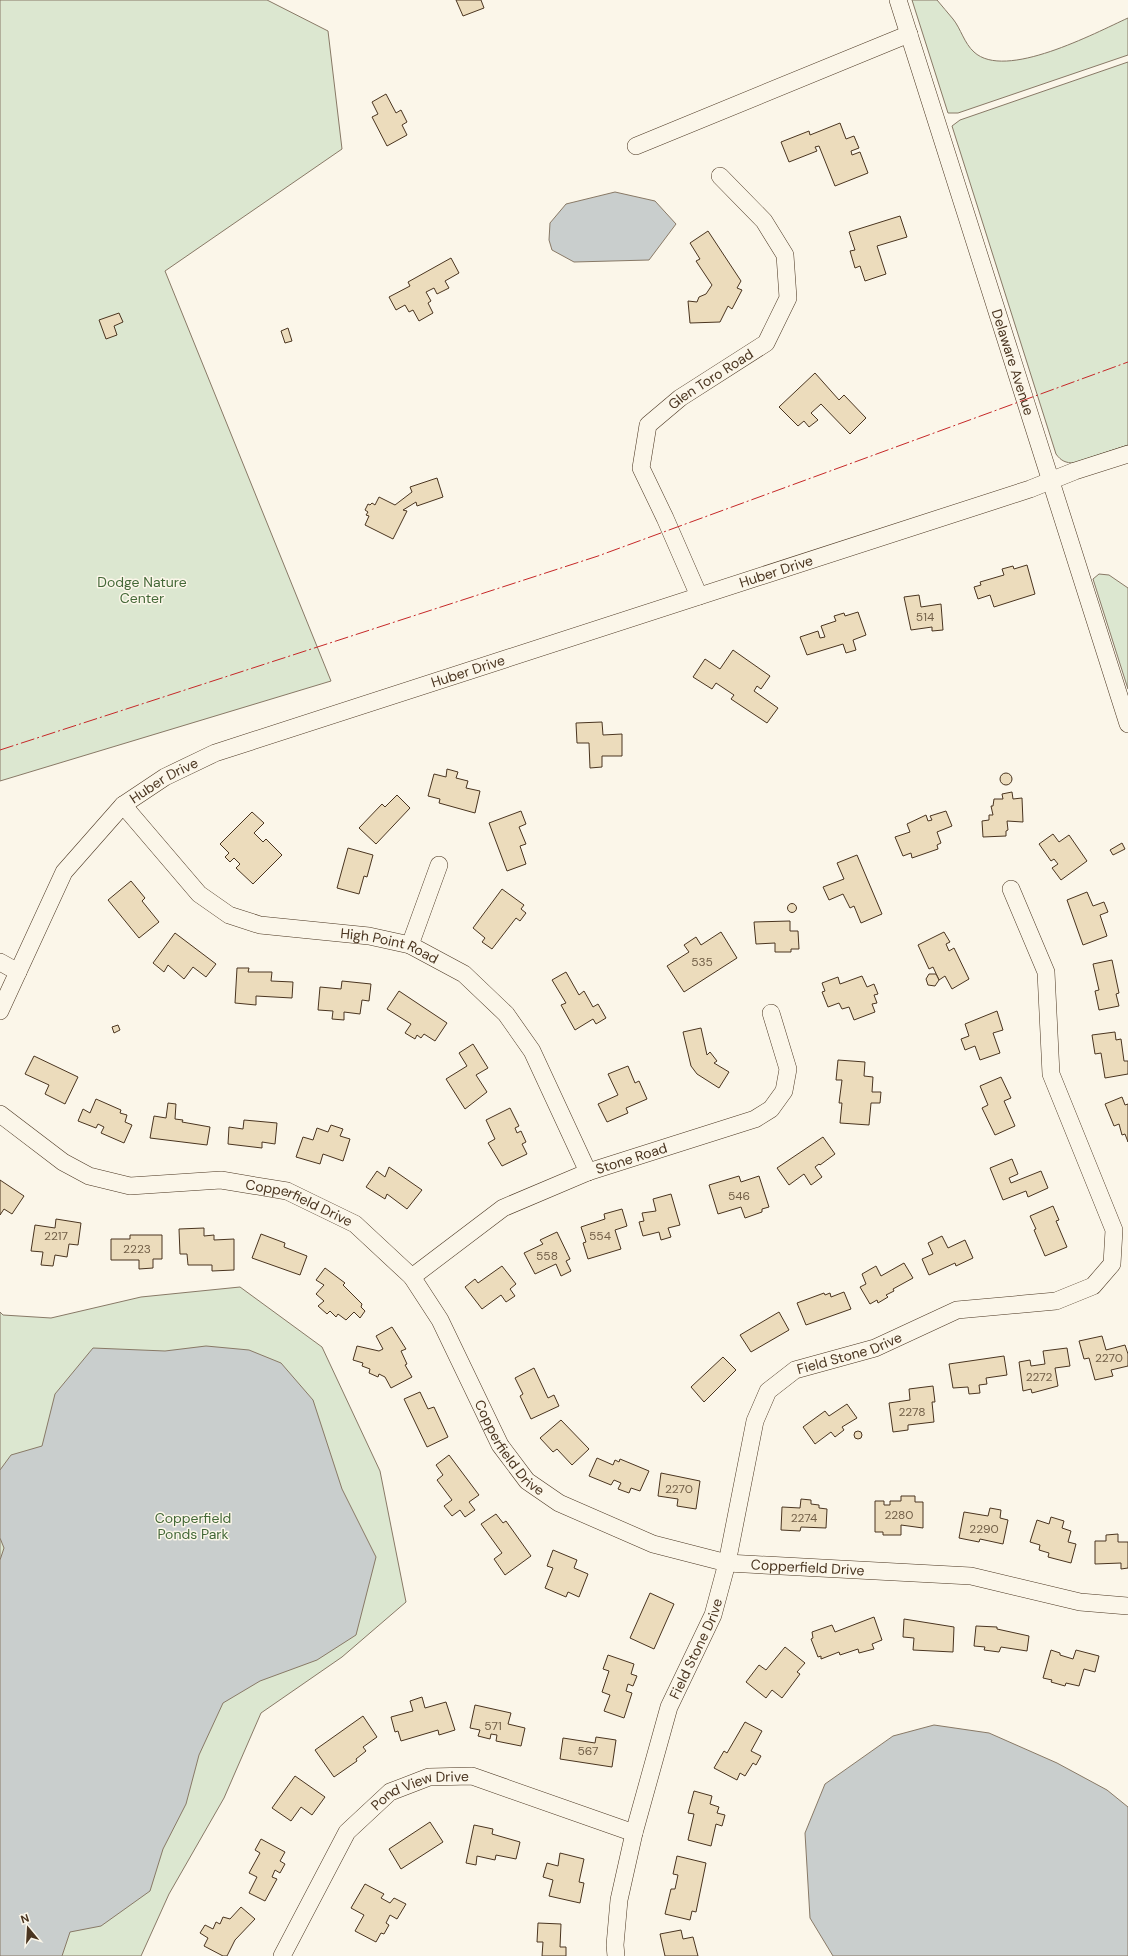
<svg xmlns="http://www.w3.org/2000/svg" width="1128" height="1956" font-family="'DM Sans',sans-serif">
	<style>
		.green { fill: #dce7d0; stroke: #887966 }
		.water { fill: #c9cecd; stroke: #887966 }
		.building { fill: #ecdcbc; stroke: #4a3520 }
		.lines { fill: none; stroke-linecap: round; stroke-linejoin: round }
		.minor-casing { stroke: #4a3520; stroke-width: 18 }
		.minor { stroke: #fbf6e9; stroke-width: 17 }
		.power { stroke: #c62828; stroke-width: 1; stroke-dasharray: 14 3 2 3; stroke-linecap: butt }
		.labels { text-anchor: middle; stroke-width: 3; stroke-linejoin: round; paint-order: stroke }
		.number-label { font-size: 12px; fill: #725f47 }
		.street-label { font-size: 14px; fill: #4a3520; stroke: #fbf6e9 }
		.park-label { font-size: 14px; fill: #436837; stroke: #fbf6e9 }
	</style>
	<rect width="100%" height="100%" fill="#fbf6e9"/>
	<g class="green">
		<polygon points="0,0 267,0 328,31 342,149 165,271 331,681 0,781"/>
		<path d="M912 0H937C942 6 948 13 953 19 961 29 964 43 974 52 1005 81 1095 33 1128 18V55L958 113H948Z"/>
		<path d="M1128 62V445L1074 463C1066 463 1061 461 1056 454L952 126 960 120Z"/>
		<polygon points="1099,574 1109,575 1128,588 1128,689 1093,579"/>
		<polygon points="240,1287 322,1347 380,1471 406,1602 342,1657 261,1713 224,1798 169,1894 141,1956 0,1956 0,1312 3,1315 51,1318 141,1297"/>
	</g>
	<g class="water">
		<polygon points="615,192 655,201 676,224 649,260 574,262 552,250 549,240 550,223 566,204"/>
		<polygon points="206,1346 249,1350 281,1363 313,1400 342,1489 376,1557 356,1635 317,1660 260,1681 223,1703 199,1755 186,1804 163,1849 150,1891 101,1926 70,1932 62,1956 0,1956 0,1560 4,1548 0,1538 0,1470 11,1455 42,1446 55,1394 93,1348 165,1351"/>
		<polygon points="934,1725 989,1733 1057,1763 1107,1790 1128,1807 1128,1956 833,1956 810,1918 805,1833 825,1784 893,1736"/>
	</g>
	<g class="building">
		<polygon points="456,0 481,0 484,8 463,16"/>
		<polygon points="386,94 396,113 401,110 407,122 402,125 407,135 387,146 372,117 378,114 372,102"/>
		<polygon points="840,123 846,139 854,136 859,148 851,151 852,155 860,152 868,173 835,186 819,146 815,147 817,151 789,162 781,142 809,131 810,135"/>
		<polygon points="900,216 907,237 877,246 886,274 865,281 860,266 855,268 850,251 855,250 849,232"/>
		<polygon points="708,231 741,281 737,288 742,290 732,309 728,306 720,322 690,323 688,301 697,302 699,297 706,294 712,285 696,261 700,259 690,243"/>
		<polygon points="451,258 459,273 445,281 449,288 437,294 434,288 426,292 431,301 428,303 433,313 419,321 413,310 409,312 405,305 396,310 389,297 410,286 408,282"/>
		<polygon points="119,313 123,322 114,326 117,335 106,339 99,320"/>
		<polygon points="288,328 292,341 285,343 281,331"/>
		<polygon points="815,373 839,400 844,395 866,418 850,434 821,404 811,413 818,420 809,427 804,421 798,426 779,407"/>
		<polygon points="437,478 443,497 417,506 416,502 403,510 407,511 393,539 365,525 369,516 366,515 368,512 365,510 368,504 370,505 372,503 375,505 379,497 395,505 412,492 410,487"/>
		<polygon points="1027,565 1035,594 994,607 990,595 978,599 974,587 981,585 980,582 1004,575 1002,569 1013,566 1014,569"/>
		<polygon points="919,595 921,607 941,604 943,630 932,631 932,627 911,630 904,597"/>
		<polygon points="858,612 866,635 853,640 856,650 846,653 843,644 807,655 800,637 818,631 820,638 825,637 821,626 836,621 834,616 844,613 845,616"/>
		<polygon points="733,650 770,676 761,689 757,686 754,691 778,708 767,723 731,699 734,695 716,683 712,689 693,677 705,659 720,669"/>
		<polygon points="602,722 603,735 622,734 622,756 602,756 602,767 590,768 589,743 577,743 576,723"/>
		<polygon points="447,769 458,772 456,778 468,781 466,788 480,791 475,813 439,803 440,799 428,796 434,774 446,777"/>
		<circle cx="1006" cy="779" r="6"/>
		<polygon points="1012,792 1013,799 1022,798 1023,822 1007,821 1008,830 1006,831 1006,836 983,837 982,821 989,820 989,815 993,815 991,806 993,806 994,799 1003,799 1002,794"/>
		<polygon points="397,795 410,808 376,844 359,828 382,804 385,807"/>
		<polygon points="521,811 526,824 519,827 526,844 520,846 526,864 507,871 489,823"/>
		<polygon points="946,811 952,826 937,832 941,843 937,845 938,849 912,858 911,853 903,856 895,837 910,832 907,824 926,815 928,821 932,820 930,816"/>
		<polygon points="252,812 264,823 254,833 263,842 266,839 282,855 253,884 236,868 240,864 234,858 230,862 225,857 229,853 220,844"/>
		<polygon points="1053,834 1059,842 1069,835 1087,861 1061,880 1052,868 1058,864 1054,859 1051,861 1039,844"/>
		<polygon points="1122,843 1125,849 1113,855 1110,850"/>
		<polygon points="348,848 373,855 367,877 364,876 359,894 337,888"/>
		<polygon points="857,855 882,914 861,923 854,906 850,908 843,894 829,900 823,887 844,879 837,863"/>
		<polygon points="131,881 145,898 142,901 159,922 139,938 108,900"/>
		<polygon points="502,889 524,905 521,909 526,913 520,921 516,918 492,949 482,942 485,938 473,928"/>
		<polygon points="1087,892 1093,906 1104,902 1108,912 1100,915 1107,936 1083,945 1067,900"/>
		<circle cx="792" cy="908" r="4.5"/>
		<polygon points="790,921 790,931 798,931 799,949 791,949 791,952 775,952 775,943 756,944 754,922"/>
		<polygon points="721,932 737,958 684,992 667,966 689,952 684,945 696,937 701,945"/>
		<polygon points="944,932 950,942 946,944 949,951 954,948 969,979 952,989 945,976 939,980 933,967 929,969 918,945"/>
		<polygon points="175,933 216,964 206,977 193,967 184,979 168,965 164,972 153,963"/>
		<polygon points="1112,960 1119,993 1116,994 1119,1006 1099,1010 1095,991 1099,990 1093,964"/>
		<polygon points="237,968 249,968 248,972 272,972 271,981 293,982 292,998 256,996 256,1005 235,1003"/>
		<polygon points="566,972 579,995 584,991 593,1007 598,1004 606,1018 596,1024 593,1019 575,1030 561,1005 566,1003 552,980"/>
		<polygon points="929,974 936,974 939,980 935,986 928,985 926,979"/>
		<polygon points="862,976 867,987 874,984 878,994 874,995 877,1003 872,1004 875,1012 854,1020 849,1007 842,1009 839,1003 828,1007 822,992 825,991 822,983 838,977 840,984"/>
		<polygon points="342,981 371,984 369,1001 362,1000 360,1014 344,1012 344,1020 332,1019 333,1011 318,1010 320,987 341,989"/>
		<polygon points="399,991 447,1023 435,1041 424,1034 421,1038 417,1035 415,1039 405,1033 411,1024 387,1009"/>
		<polygon points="997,1011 1003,1030 993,1033 1000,1053 980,1060 975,1046 965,1050 961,1039 969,1036 965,1024"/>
		<polygon points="118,1025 120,1030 114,1033 112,1027"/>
		<polygon points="701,1028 707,1055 710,1052 717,1061 714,1063 729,1072 719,1088 697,1074 691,1066 683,1032"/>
		<polygon points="1115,1032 1116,1040 1121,1039 1124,1061 1128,1061 1128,1074 1105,1078 1101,1053 1095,1054 1092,1035"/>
		<polygon points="473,1044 488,1068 476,1075 487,1092 465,1109 446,1079 467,1066 459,1053"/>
		<polygon points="34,1056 78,1077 65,1104 45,1094 49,1085 25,1074"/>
		<polygon points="838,1060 865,1062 864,1076 873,1077 872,1092 881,1092 880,1103 871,1103 869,1125 840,1123 842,1103 839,1103 842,1080 836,1080"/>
		<polygon points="628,1066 635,1083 639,1081 647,1099 626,1108 628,1113 607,1122 598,1104 618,1095 608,1074"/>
		<polygon points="1001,1077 1011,1098 1004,1101 1015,1126 995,1135 982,1108 988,1105 980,1086"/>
		<polygon points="1122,1097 1125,1105 1128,1104 1128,1142 1125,1134 1122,1135 1119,1124 1114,1126 1105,1104"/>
		<polygon points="96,1099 121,1110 120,1113 127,1115 125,1122 132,1125 124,1143 101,1133 104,1127 98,1124 96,1128 78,1121 83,1109 90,1113"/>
		<polygon points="168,1103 176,1104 175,1119 183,1120 182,1122 210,1127 207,1145 150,1138 154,1116 166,1118"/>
		<polygon points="510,1108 519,1126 515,1128 517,1133 521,1131 526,1142 522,1144 527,1154 502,1166 488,1143 495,1139 486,1120"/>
		<polygon points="244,1120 277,1123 275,1144 262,1142 262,1148 228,1144 229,1127 243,1129"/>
		<polygon points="331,1125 343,1129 340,1136 350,1139 343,1161 323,1154 320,1164 296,1157 303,1137 313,1140 317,1128 328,1132"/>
		<polygon points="823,1137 835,1154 820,1165 819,1164 815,1167 822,1177 811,1185 804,1174 789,1185 777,1168"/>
		<polygon points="1012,1159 1018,1174 1009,1178 1011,1183 1041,1171 1048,1188 1028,1197 1026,1191 1003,1200 990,1168"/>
		<polygon points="389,1167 422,1190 407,1209 387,1194 385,1199 366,1187 377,1171 385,1177"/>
		<polygon points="739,1176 741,1182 759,1176 769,1207 762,1209 762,1212 745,1218 741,1207 718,1214 709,1185"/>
		<polygon points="0,1180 24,1196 12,1214 4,1209 0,1215"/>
		<polygon points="671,1194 680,1225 668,1228 671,1237 661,1240 659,1232 643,1236 639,1222 644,1221 642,1213 656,1211 653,1199"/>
		<polygon points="1053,1206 1059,1220 1056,1221 1067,1247 1045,1256 1034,1230 1036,1229 1030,1216"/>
		<polygon points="622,1209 627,1226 615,1230 621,1249 588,1259 583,1243 586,1242 581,1227 605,1219 604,1214"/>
		<polygon points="56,1219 81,1223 78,1245 69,1244 67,1257 55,1255 53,1266 41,1265 43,1252 31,1251 35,1225 55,1228"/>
		<polygon points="204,1228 204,1236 214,1235 214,1240 234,1239 234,1270 212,1271 212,1265 188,1265 187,1254 180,1254 179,1229"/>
		<polygon points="557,1232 570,1259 566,1261 571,1271 561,1276 556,1264 535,1274 524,1253 543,1244 540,1240"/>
		<polygon points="261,1234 285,1243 284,1247 307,1256 300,1275 252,1258"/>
		<polygon points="130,1235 162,1235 162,1259 153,1259 153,1268 139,1269 139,1260 111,1260 111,1239 130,1239"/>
		<polygon points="942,1236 948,1248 965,1240 973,1258 956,1266 955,1263 929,1275 922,1259 933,1254 928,1243"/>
		<polygon points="904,1263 913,1278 893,1289 894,1291 886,1295 888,1297 878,1303 877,1300 870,1304 860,1287 866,1284 862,1274 876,1266 881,1276"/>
		<polygon points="502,1266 516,1284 510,1289 515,1296 506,1302 501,1295 482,1309 465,1287 475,1279 478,1283"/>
		<polygon points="325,1268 345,1283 343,1285 362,1304 361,1307 365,1311 360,1318 354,1312 346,1320 338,1314 336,1317 330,1311 327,1314 318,1306 324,1301 316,1294 324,1285 316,1280"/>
		<polygon points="844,1292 851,1309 806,1325 797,1303 824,1293 825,1295 830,1293 831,1297"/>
		<polygon points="779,1312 789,1330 751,1352 740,1335"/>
		<polygon points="392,1327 406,1349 401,1351 407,1364 405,1365 412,1377 391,1388 385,1377 379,1374 378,1377 369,1373 370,1369 362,1366 363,1363 353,1360 357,1346 379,1351 383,1349 376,1336"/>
		<polygon points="1102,1336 1106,1350 1125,1345 1128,1354 1128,1366 1111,1370 1113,1376 1095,1380 1089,1358 1084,1359 1079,1341"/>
		<polygon points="1067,1348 1070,1366 1055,1368 1058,1386 1032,1393 1031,1389 1023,1391 1019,1362 1030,1360 1031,1366 1045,1364 1043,1351"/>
		<polygon points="1004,1356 1007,1375 986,1378 987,1384 979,1385 980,1393 969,1394 968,1387 953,1388 949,1364"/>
		<polygon points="723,1357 736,1370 704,1402 691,1387"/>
		<polygon points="534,1368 548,1398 554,1395 559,1406 531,1419 520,1396 523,1394 515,1378"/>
		<polygon points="933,1386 935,1402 932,1402 934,1422 908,1425 908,1430 893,1432 889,1403 910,1400 909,1389"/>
		<polygon points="420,1392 428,1409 434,1407 448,1437 427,1447 404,1399"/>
		<polygon points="847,1404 857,1418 842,1427 844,1430 835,1437 831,1432 815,1444 803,1427 825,1411 829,1416"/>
		<polygon points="561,1420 589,1449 572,1465 557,1449 553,1452 540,1438"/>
		<circle cx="858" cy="1435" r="4"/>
		<polygon points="449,1455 479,1495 469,1502 475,1510 465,1517 460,1510 452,1516 444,1506 452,1500 437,1480 443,1475 436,1465"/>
		<polygon points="597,1458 613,1465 615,1460 619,1462 620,1459 649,1471 640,1491 631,1488 629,1493 618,1489 621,1483 614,1480 611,1485 589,1476"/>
		<polygon points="661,1473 700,1481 696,1509 677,1506 678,1499 658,1496"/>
		<polygon points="901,1496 915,1496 915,1502 923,1502 923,1528 901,1525 901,1535 883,1535 883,1532 875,1532 875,1501 884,1501 884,1505 890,1505 890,1501 901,1501"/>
		<polygon points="801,1499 811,1500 811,1504 819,1505 819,1508 827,1509 826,1528 801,1527 800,1531 781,1530 782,1507 800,1508"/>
		<polygon points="990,1508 1001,1510 1000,1518 1008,1520 1003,1544 980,1539 979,1542 959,1538 964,1512 988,1516"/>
		<polygon points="496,1514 503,1523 506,1521 531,1556 505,1575 494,1559 502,1553 481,1524"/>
		<polygon points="1051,1517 1064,1521 1062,1528 1071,1531 1068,1542 1076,1544 1071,1563 1048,1557 1049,1553 1039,1550 1040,1545 1030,1542 1037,1520 1049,1524"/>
		<polygon points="1118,1534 1118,1542 1128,1542 1128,1568 1121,1569 1121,1563 1095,1564 1095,1541 1106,1541 1106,1535"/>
		<polygon points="553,1550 577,1560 574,1568 588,1574 579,1597 568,1592 566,1597 545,1588 553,1568 547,1566"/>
		<polygon points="650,1593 674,1604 654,1649 630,1638"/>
		<polygon points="874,1617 882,1640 872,1644 874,1649 859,1653 858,1649 840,1655 839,1652 821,1659 821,1656 818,1657 811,1639 813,1638 812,1632 832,1625 835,1632"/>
		<polygon points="904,1619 954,1627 953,1652 913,1650 914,1638 903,1637"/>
		<polygon points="976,1626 997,1627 997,1629 1029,1636 1027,1651 1001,1647 999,1652 984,1650 985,1647 974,1646"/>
		<polygon points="785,1647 805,1663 797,1672 800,1674 782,1698 772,1690 766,1698 746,1682 759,1665 766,1670"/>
		<polygon points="1051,1650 1060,1653 1060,1655 1073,1659 1076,1650 1099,1656 1095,1672 1084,1669 1079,1686 1066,1683 1065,1686 1051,1682 1052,1680 1043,1678"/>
		<polygon points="608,1655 634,1664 631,1674 637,1676 633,1686 628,1684 626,1691 632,1693 624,1718 604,1711 610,1695 602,1692 609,1671 603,1669"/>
		<polygon points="422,1697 425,1708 446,1702 455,1730 439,1735 438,1730 401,1741 398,1731 395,1732 391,1717 413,1711 410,1701"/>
		<polygon points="475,1705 511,1713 508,1724 525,1728 521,1746 496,1741 497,1735 491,1734 490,1739 478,1736 480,1730 470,1728"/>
		<polygon points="363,1716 377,1737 363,1747 366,1751 356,1759 357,1761 334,1777 315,1750"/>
		<polygon points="745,1722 762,1731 751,1751 761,1756 756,1765 753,1763 745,1776 740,1773 737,1780 714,1768 724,1751 727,1753"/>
		<polygon points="596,1737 616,1740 612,1767 560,1759 563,1738 595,1743"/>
		<polygon points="295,1776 325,1797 312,1815 301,1807 291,1821 272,1808"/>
		<polygon points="694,1791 712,1796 710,1804 719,1807 717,1813 725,1815 722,1826 716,1824 711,1846 688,1840 694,1814 688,1813"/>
		<polygon points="430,1822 443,1842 401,1869 389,1849"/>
		<polygon points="474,1825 493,1829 492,1834 520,1842 516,1859 496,1855 495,1860 477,1856 476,1865 466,1863"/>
		<polygon points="261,1839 285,1852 280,1861 285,1864 280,1873 275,1870 272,1877 277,1879 265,1901 249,1893 257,1877 249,1873 260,1853 255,1850"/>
		<polygon points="560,1853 584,1859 579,1882 584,1883 580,1903 549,1896 553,1880 543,1877 547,1863 558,1866"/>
		<polygon points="677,1856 706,1863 696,1912 692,1911 690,1920 665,1914 671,1889 675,1889 678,1875 673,1874"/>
		<polygon points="365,1884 384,1894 381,1898 390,1903 394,1898 406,1904 397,1919 390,1915 386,1923 389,1925 384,1934 381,1933 376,1942 355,1931 364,1915 351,1908"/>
		<polygon points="241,1907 255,1919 235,1940 227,1956 223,1956 204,1946 208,1938 200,1933 205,1925 213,1929 216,1922 220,1924 223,1917 230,1919"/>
		<polygon points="538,1923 561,1924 560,1947 566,1947 566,1956 542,1956 543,1942 537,1942"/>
		<polygon points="681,1930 683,1939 693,1937 698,1956 665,1956 660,1934"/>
	</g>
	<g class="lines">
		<g class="minor-casing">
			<g id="minor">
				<path id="s1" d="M898 0 1128 724"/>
				<polyline points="636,146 909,34"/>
				<path id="s2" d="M699 596 665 518 641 468 648 425 680 398 766 343 788 298 785 255 764 221 720 176"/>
				<path id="s3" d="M123 805 199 894 229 915 260 925 369 936 410 945 464 974 506 1014 532 1051 588 1172"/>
				<polyline points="410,945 439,865"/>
				<polyline points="0,962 18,972"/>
				<path id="s4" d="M0 1011 64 872 123 805 165 777 215 753 1030 489 1075 471 1128 454"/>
				<path id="s5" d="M0 1114 63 1162 89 1176 130 1186 221 1180 287 1191 355 1224 412 1277 440 1320 500 1445 527 1481 559 1503 653 1544 727 1563 971 1576 1080 1602 1128 1606"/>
				<path id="s6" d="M412 1277 503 1208 588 1172 755 1119 771 1109 784 1091 788 1069 771 1013"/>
				<path id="s7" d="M282 1956 347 1832 390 1792 429 1777 472 1776 634 1833"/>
				<path id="s8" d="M616 1956 615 1945 619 1900 634 1833 669 1707 713 1615 727 1563 755 1421 768 1391 795 1370 875 1348 957 1310 1056 1301 1093 1286 1112 1264 1114 1230 1051 1074 1046 972 1011 889"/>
			</g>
		</g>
		<use href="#minor" class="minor"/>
		<polyline class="power" points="0,750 598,556 1128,362"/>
	</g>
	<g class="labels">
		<g class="number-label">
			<text x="925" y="621">514</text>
			<text x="702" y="966">535</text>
			<text x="739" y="1200">546</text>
			<text x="56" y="1240">2217</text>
			<text x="600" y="1240">554</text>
			<text x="137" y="1253">2223</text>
			<text x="547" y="1260">558</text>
			<text x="1109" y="1362">2270</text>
			<text x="1039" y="1381">2272</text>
			<text x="912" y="1416">2278</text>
			<text x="679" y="1493">2270</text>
			<text x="899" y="1519">2280</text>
			<text x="804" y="1522">2274</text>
			<text x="984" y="1533">2290</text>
			<text x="493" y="1730">571</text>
			<text x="588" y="1755">567</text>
		</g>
		<g class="street-label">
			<text dy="5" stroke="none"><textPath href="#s1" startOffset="380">Delaware Avenue</textPath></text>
			<text dy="5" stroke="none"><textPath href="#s2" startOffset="262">Glen Toro Road</textPath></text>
			<text dy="5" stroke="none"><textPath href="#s4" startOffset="938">Huber Drive</textPath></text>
			<text dy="5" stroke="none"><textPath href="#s4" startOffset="614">Huber Drive</textPath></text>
			<text dy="5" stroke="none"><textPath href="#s4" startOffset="290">Huber Drive</textPath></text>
			<text dy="5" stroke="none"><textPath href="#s3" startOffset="318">High Point Road</textPath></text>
			<text dy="5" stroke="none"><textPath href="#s6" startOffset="252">Stone Road</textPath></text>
			<text dy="5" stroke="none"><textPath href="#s5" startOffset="324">Copperfield Drive</textPath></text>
			<text dy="5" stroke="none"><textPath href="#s8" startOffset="680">Field Stone Drive</textPath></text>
			<text dy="5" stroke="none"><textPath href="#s5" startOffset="660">Copperfield Drive</textPath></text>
			<text dy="5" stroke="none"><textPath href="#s5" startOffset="996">Copperfield Drive</textPath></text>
			<text dy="5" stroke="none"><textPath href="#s8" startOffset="320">Field Stone Drive</textPath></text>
			<text dy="5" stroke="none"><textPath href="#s7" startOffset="228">Pond View Drive</textPath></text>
		</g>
		<g class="park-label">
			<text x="142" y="587">Dodge Nature<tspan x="142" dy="16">Center</tspan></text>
			<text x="193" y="1523">Copperfield<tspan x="193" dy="16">Ponds Park</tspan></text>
		</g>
	</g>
	<g transform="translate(28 1928) rotate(342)" stroke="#fbf6e9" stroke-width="3" paint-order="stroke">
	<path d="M0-3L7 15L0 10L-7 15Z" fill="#4a3520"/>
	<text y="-6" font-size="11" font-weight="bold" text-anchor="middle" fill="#4a3520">N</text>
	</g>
</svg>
